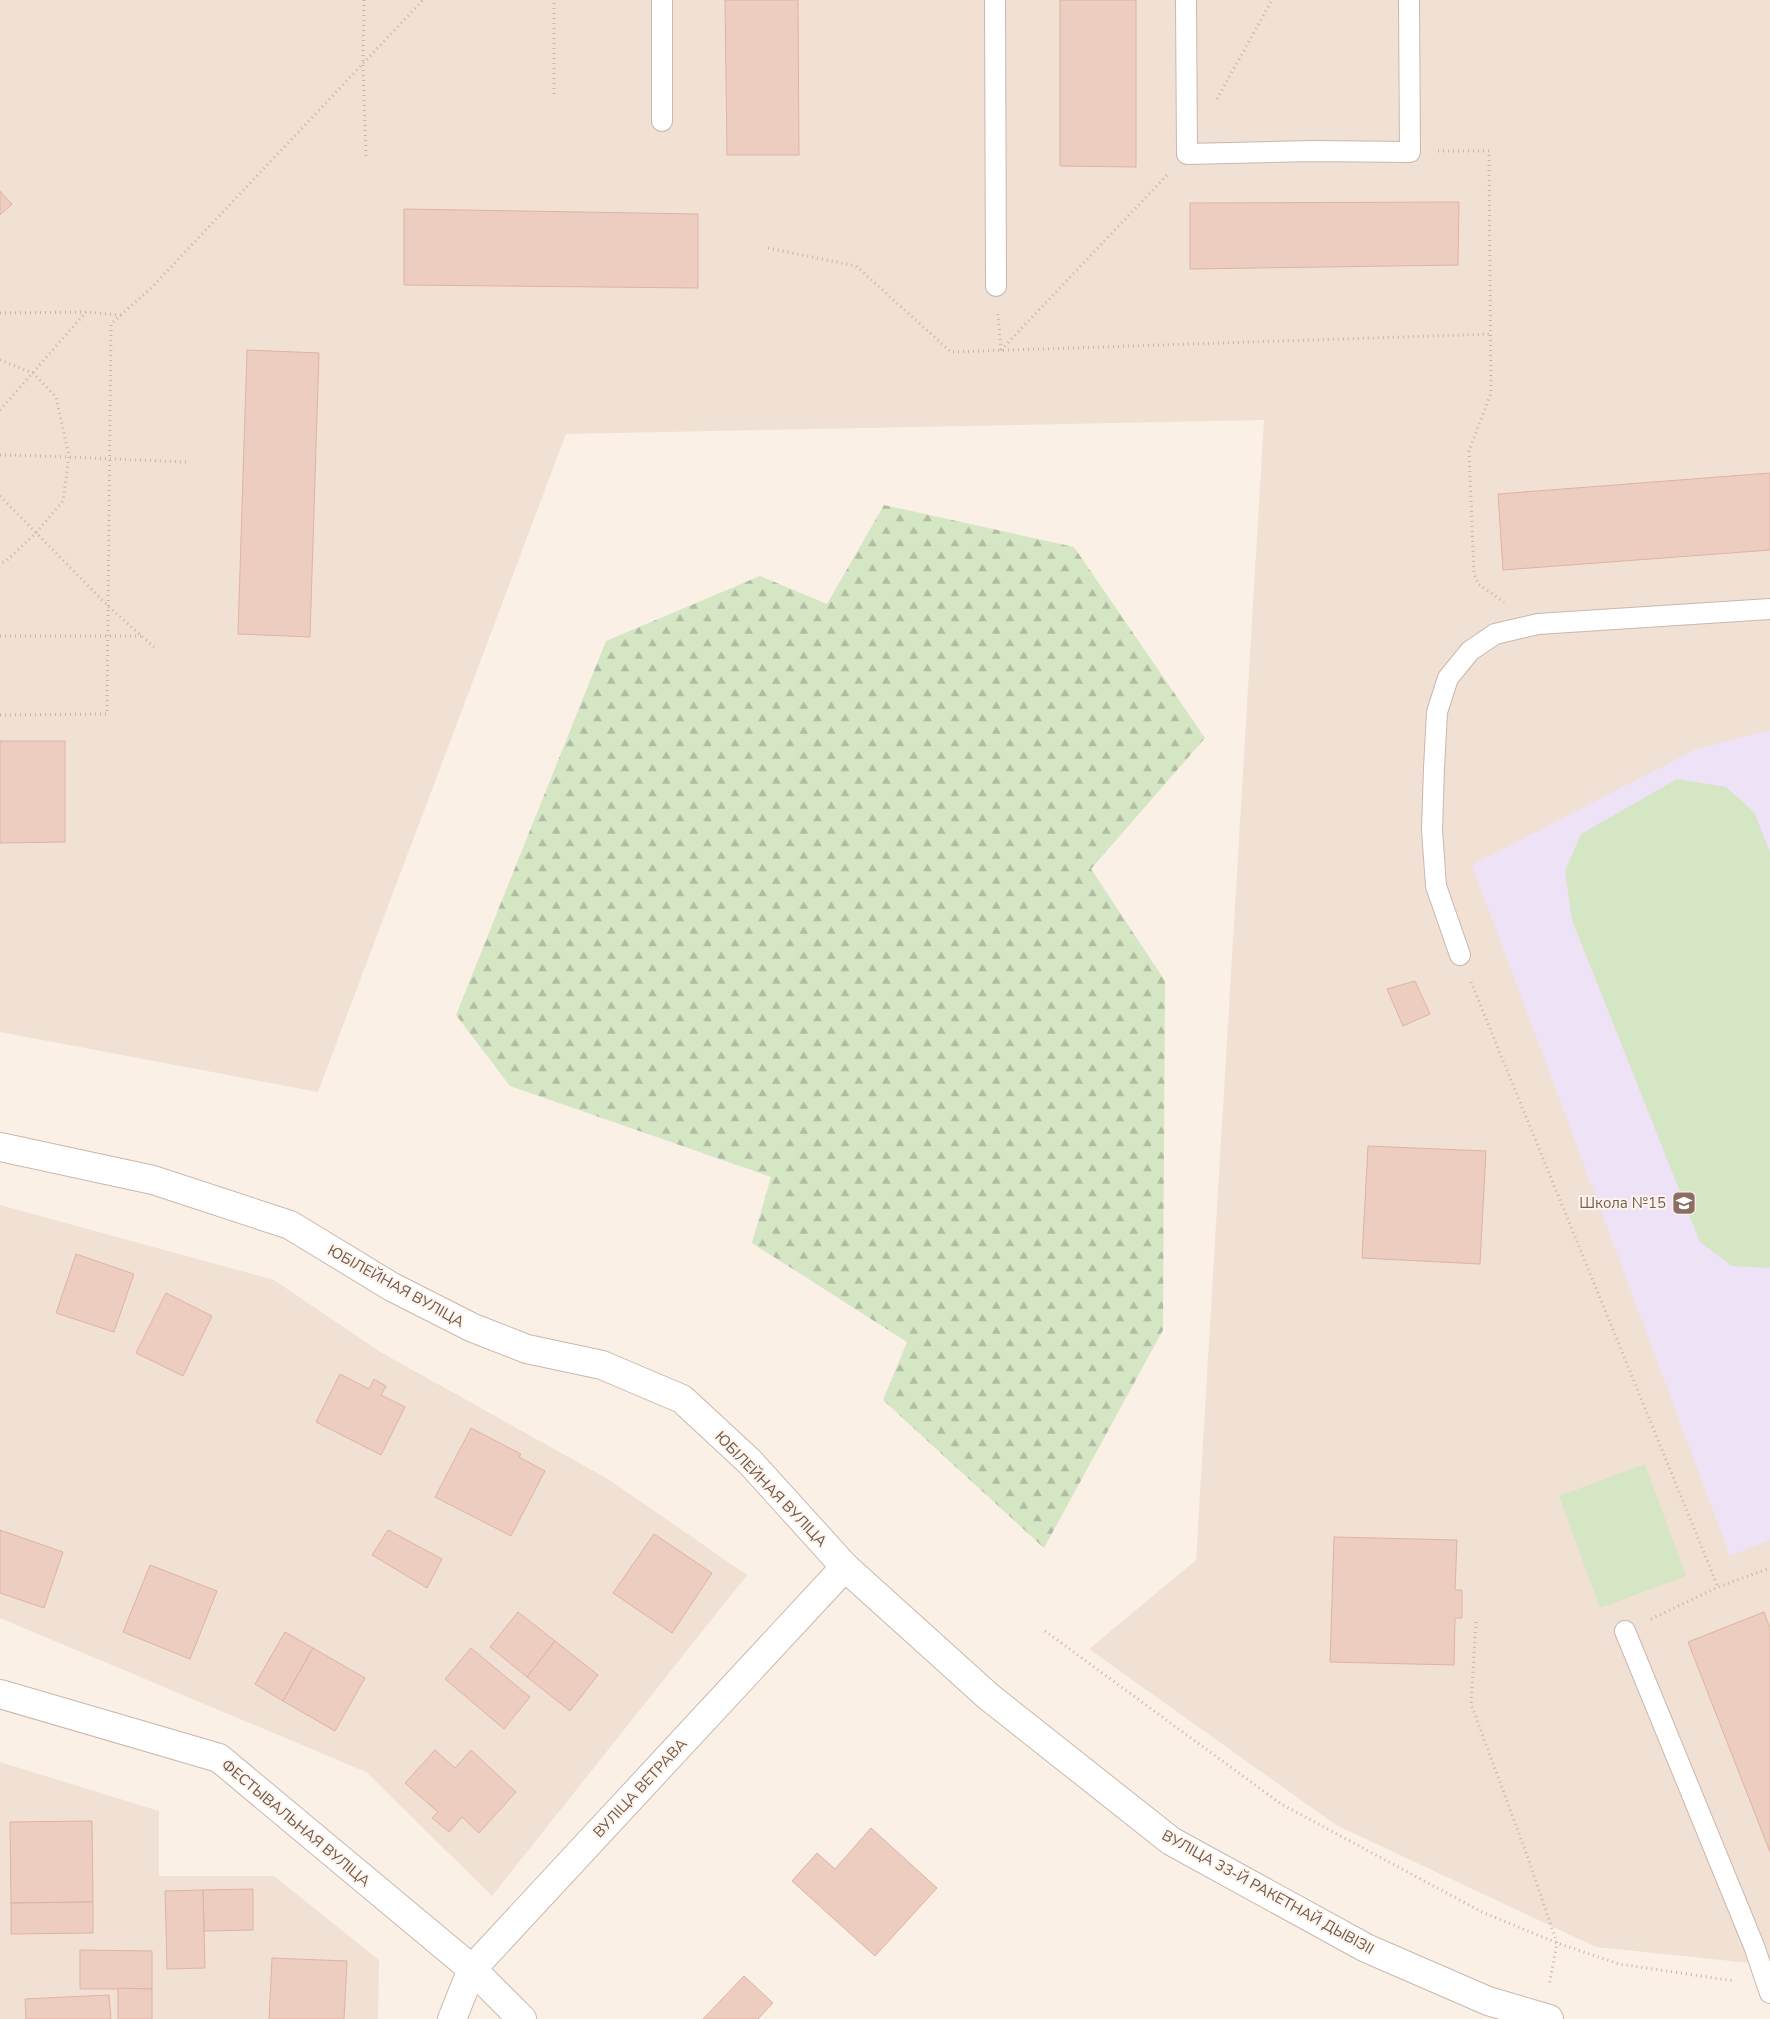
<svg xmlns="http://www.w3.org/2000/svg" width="1770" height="2019" font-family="'Nunito Sans',sans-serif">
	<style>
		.residential { fill: #f1e1d4 }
		.education { fill: #ede2f6 }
		.forest { fill: url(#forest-firs) }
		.park { fill: #d5e6c5 }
		.building { fill: #edcdbf; stroke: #deb3a1 }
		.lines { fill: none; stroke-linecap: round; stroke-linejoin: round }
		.service-casing { stroke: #cab7ad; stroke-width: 22 }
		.minor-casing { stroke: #cab7ad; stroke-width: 30 }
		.path { stroke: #d1b1a3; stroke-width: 3; stroke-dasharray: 1 4; stroke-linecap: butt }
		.service { stroke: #fff; stroke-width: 20 }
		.minor { stroke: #fff; stroke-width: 28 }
		.labels { text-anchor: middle; stroke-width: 4; stroke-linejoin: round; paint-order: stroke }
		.education-label { font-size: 15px; fill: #785e54; stroke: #fdf4eb; text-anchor: end }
		.street-label { font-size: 15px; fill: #70564d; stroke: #fdf4eb }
	</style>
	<defs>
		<pattern id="forest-firs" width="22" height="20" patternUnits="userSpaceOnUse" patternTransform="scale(1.25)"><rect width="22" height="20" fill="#d5e6c5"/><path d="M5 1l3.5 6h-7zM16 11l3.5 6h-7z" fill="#b1bda2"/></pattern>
	</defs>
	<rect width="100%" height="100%" fill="#faf0e5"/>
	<g class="residential">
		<polygon points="0,0 1770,0 1770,1965 1596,1947 1336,1825 1089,1649 1196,1560 1264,420 566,434 318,1092 0,1032"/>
		<polygon points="0,1205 274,1280 382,1353 608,1479 747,1575 492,1896 366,1772 0,1618"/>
		<polygon points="0,1762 159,1811 159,1876 274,1876 379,1960 378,2019 0,2019"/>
	</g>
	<polygon class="education" points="1770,730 1770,1540 1730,1556 1472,865 1696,749"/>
	<polygon class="forest" points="884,505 1074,547 1205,738 1091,869 1165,981 1163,1330 1044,1548 883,1400 907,1342 752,1243 771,1177 510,1086 456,1015 606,641 760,576 827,604"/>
	<g class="park">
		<polygon points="1677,779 1726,787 1754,812 1770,852 1770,1267 1768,1268 1732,1266 1700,1242 1572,920 1565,871 1581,834"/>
		<polygon points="1645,1464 1686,1576 1600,1608 1559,1496"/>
	</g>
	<g class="building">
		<polygon points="725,0 798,0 799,155 727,155"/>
		<polygon points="1060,0 1136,0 1136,167 1060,166"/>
		<polygon points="0,191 12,204 0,215"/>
		<polygon points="1459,202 1458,265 1190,269 1190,203"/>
		<polygon points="404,209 698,214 698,288 404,285"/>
		<polygon points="247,350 319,353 310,637 238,634"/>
		<polygon points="1770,473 1770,550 1503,570 1498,494"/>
		<polygon points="0,741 65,741 65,842 0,843"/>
		<polygon points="1415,981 1430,1014 1403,1026 1387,989"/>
		<polygon points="1368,1146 1486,1151 1480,1264 1362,1258"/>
		<polygon points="76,1254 134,1274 114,1332 56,1313"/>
		<polygon points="166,1293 212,1316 183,1376 136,1353"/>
		<polygon points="340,1374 369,1389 374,1379 386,1386 381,1395 405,1407 381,1455 316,1422"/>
		<polygon points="471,1428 521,1454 519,1457 545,1471 511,1536 435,1497"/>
		<polygon points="0,1530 63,1552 44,1608 0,1593"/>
		<polygon points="388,1530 442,1559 427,1588 372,1555"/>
		<polygon points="654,1534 712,1573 672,1633 613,1593"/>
		<polygon points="1334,1537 1457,1540 1455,1590 1462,1590 1462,1618 1455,1618 1454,1665 1330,1662"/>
		<polygon points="150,1565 217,1591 190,1659 123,1632"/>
		<polygon points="518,1612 555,1641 527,1677 490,1647"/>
		<polygon points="1764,1612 1770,1628 1770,1852 1688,1642"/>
		<polygon points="285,1632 313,1648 283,1701 255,1684"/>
		<polygon points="555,1641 598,1675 570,1711 527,1677"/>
		<polygon points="313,1648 365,1678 335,1731 283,1701"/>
		<polygon points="471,1648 530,1697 504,1729 445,1679"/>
		<polygon points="435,1750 455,1768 471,1750 516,1792 479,1833 462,1817 449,1832 432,1818 438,1812 405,1783"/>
		<polygon points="92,1821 93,1902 11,1903 10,1822"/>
		<polygon points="871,1828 937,1888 875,1956 792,1881 817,1853 835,1869"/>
		<polygon points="253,1889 253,1930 204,1931 203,1890"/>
		<polygon points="203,1890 205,1968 167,1969 165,1891"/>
		<polygon points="93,1902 93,1933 11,1934 11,1903"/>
		<polygon points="80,1950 152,1951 152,1989 80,1989"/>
		<polygon points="272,1958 347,1961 344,2019 269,2019"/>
		<polygon points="744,1976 773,2003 758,2019 703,2019"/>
		<polygon points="118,1988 152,1989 152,2019 118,2019"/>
		<polygon points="109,1995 111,2019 26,2019 25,1999"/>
	</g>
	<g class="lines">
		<g class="service-casing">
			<g id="service">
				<polyline points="995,0 996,286"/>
				<polyline points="1186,0 1187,154 1312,151 1410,152 1409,0"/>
				<polyline points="662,121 662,0"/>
				<polyline points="1460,955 1436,886 1432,830 1434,768 1437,712 1448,678 1470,651 1495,634 1538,624 1770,609"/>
				<polyline points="1625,1631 1754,1946 1770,1993"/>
			</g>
		</g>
		<g class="minor-casing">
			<g id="minor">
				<polyline points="0,1147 153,1180 290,1225 392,1287 473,1328 527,1349 602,1365 682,1399 750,1462 845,1567 989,1697 1171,1841 1366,1948 1488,2001 1549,2019"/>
				<polyline points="0,1694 219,1758 472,1969 522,2019"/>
				<polyline points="452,2019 472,1969 845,1567"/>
			</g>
		</g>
		<g class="path">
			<polyline points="364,0 363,66 366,157"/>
			<polyline points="554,94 554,0"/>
			<polyline points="1217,99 1272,0"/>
			<polyline points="1438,151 1489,151 1491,393 1469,451 1474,573 1478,584 1504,602"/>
			<polyline points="768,248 856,266 951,352 1492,334"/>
			<polyline points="0,313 86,312 121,315"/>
			<polyline points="998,314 1001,350"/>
			<polyline points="1001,350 1167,175"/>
			<polyline points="0,360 33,373 56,397 69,456 63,501 36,533 6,561 0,563"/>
			<polyline points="0,410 86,312"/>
			<path d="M0 455C63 456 126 460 189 462"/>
			<polyline points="0,496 109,607 154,647"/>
			<polyline points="0,636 141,636"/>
			<polyline points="0,715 107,714 111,324 153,286 423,0"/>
			<polyline points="1471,982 1718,1587"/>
			<polyline points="1651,1619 1718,1587 1770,1568"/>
			<polyline points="1476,1622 1471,1704 1528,1858 1557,1943 1549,1986"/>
			<polyline points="1045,1631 1281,1804 1482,1912 1557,1943 1619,1964 1735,1981"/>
		</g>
		<use href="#service" class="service"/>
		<use href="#minor" class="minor"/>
	</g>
	<defs>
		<g id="school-square" transform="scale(1.25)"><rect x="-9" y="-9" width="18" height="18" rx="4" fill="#8d6e63" stroke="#fdf4eb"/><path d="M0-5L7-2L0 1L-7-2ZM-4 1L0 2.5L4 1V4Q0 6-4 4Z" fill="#fff"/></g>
	</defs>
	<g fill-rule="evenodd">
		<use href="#school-square" x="1684" y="1203"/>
	</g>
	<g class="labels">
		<g class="education-label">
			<text x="1666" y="1208">Школа №15</text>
		</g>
		<g class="street-label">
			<text transform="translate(396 1286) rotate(29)" y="5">ЮБІЛЕЙНАЯ ВУЛІЦА</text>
			<text transform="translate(771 1489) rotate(46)" y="5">ЮБІЛЕЙНАЯ ВУЛІЦА</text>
			<text transform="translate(640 1788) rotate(-47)" y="5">ВУЛІЦА ВЕТРАВА</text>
			<text transform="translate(296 1823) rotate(40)" y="5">ФЕСТЫВАЛЬНАЯ ВУЛІЦА</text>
			<text transform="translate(1268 1892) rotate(29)" y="5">ВУЛІЦА 33-Й РАКЕТНАЙ ДЫВІЗІІ</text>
		</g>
	</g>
</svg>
